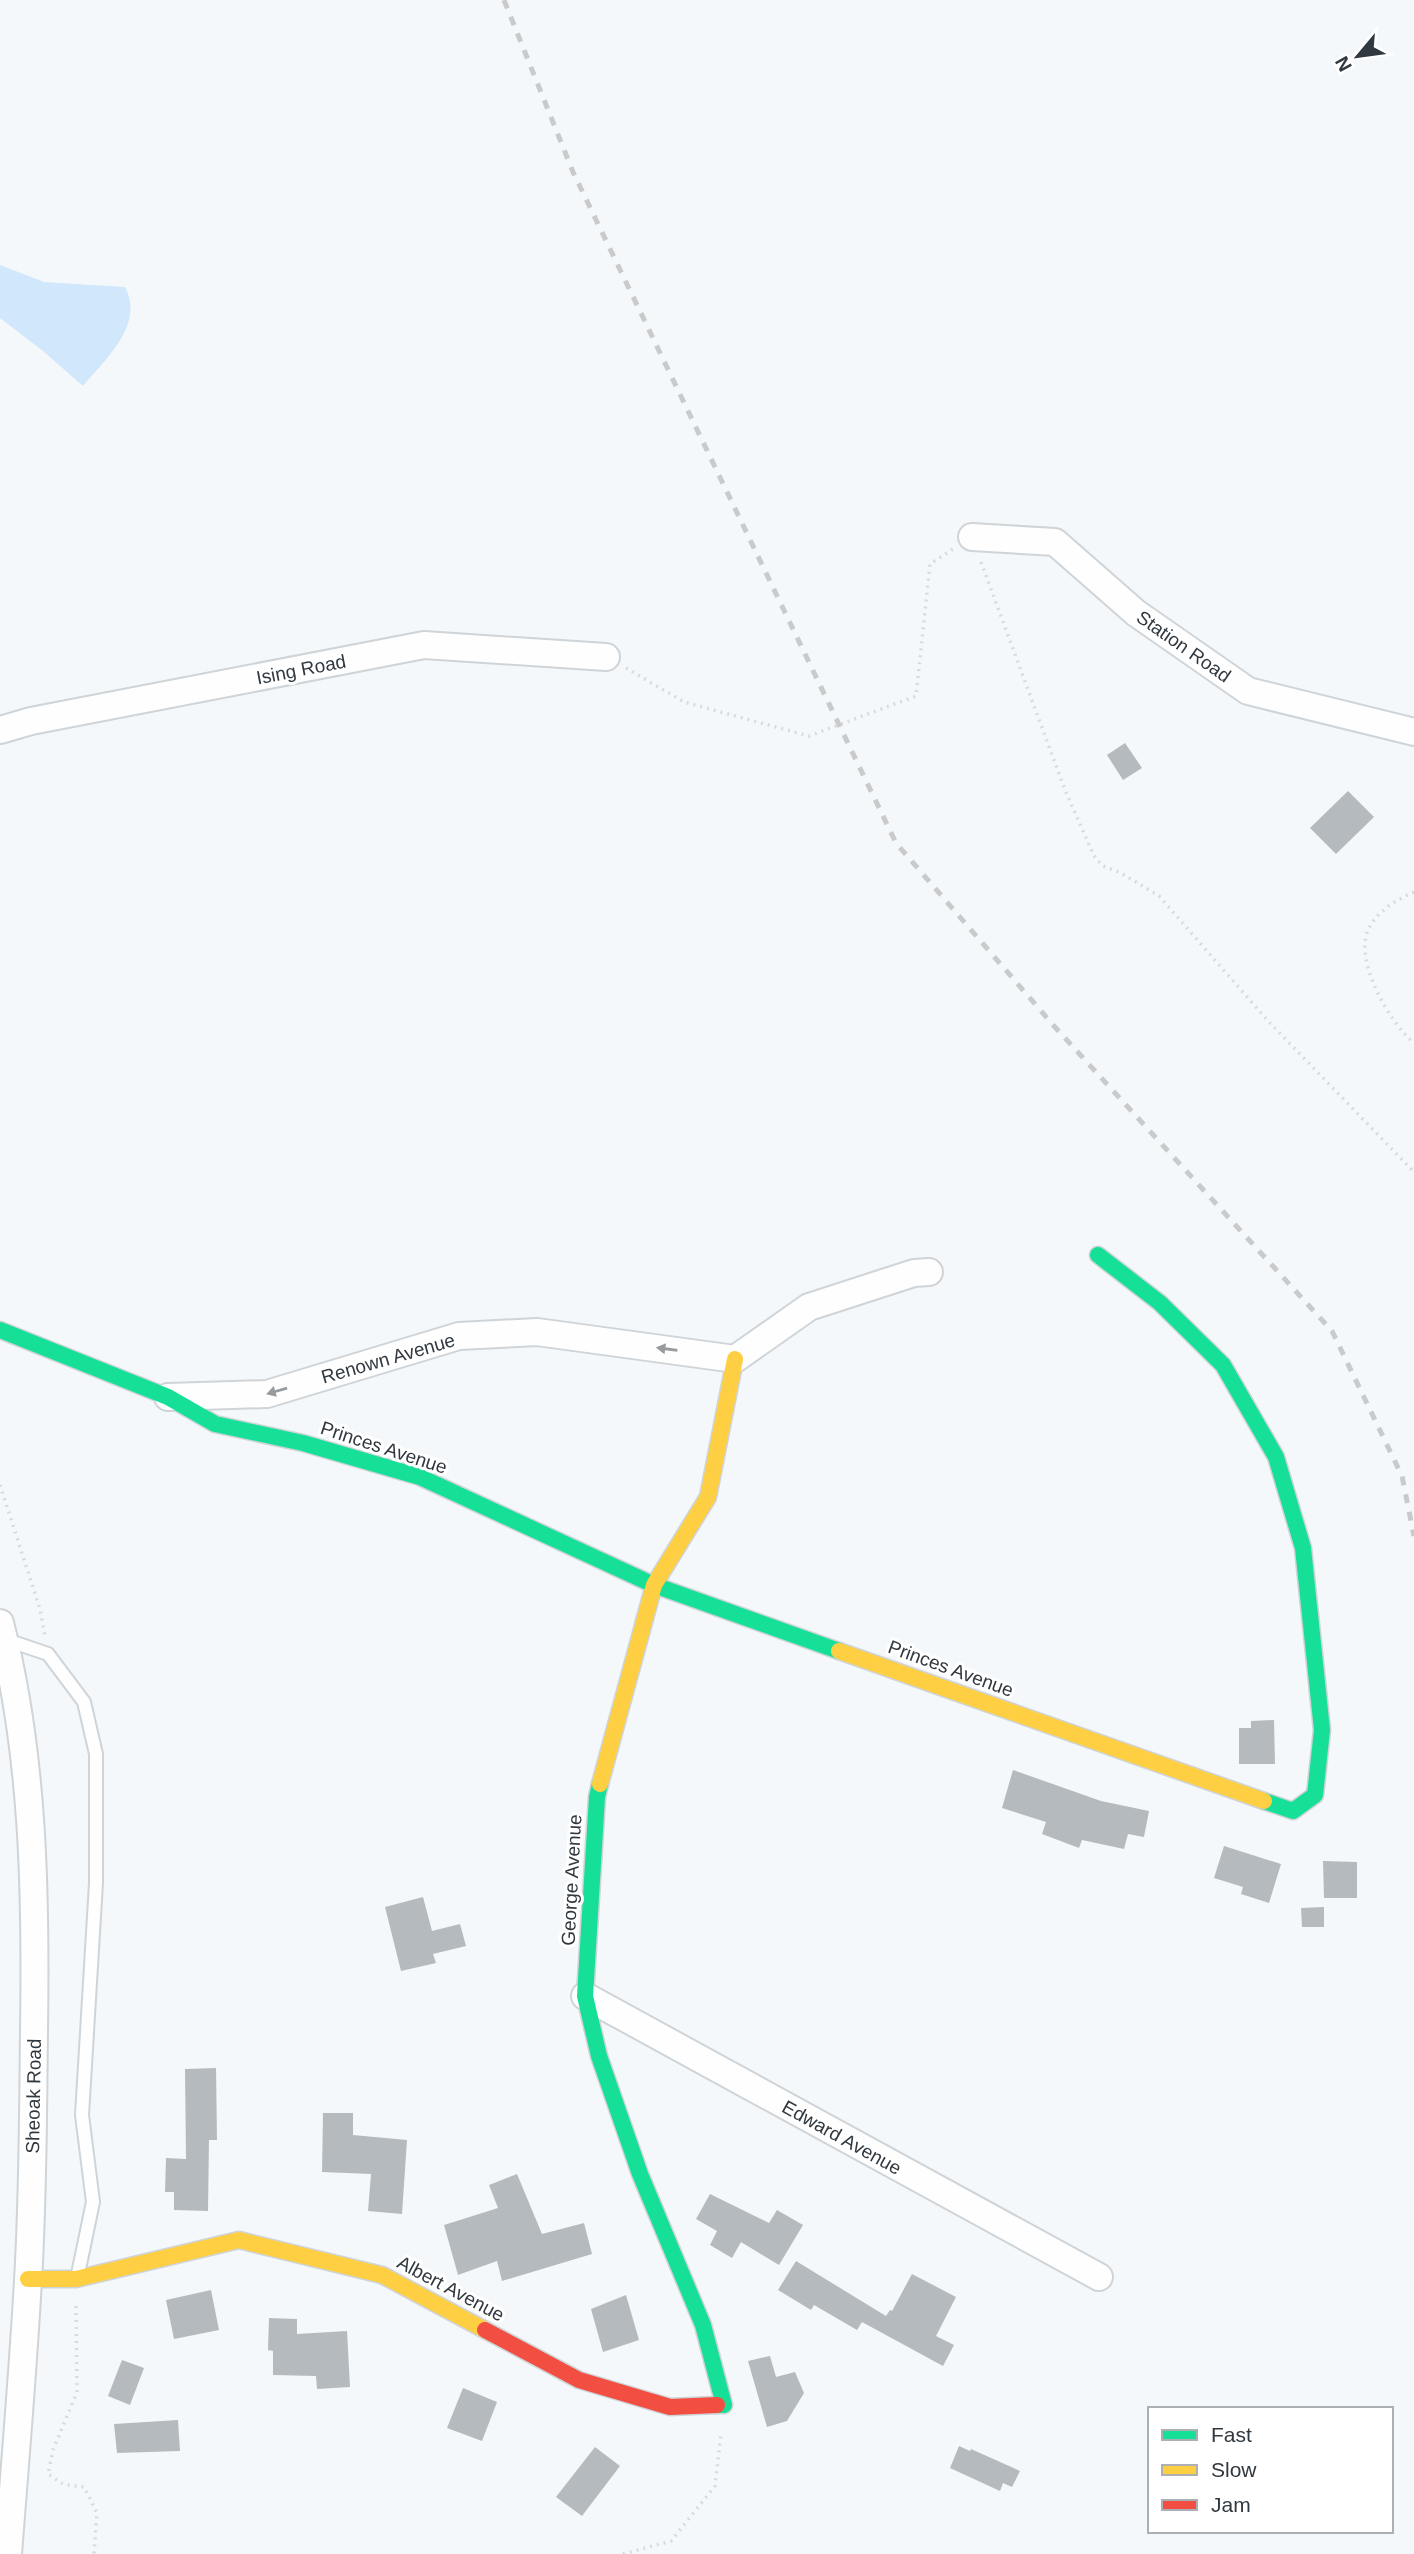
<svg xmlns="http://www.w3.org/2000/svg" width="1414" height="2554" font-family="Arial,sans-serif">
	<style>
		.water { fill: #d1e7fb }
		.building { fill: #b5babe }
		.lines { fill: none; stroke-linecap: round; stroke-linejoin: round }
		.lane-casing { stroke: #ced4d8; stroke-width: 16 }
		.street-casing { stroke: #ced4d8; stroke-width: 30 }
		.fast-casing { stroke: #ced4d8; stroke-width: 19 }
		.slow-casing { stroke: #ced4d8; stroke-width: 19 }
		.jam-casing { stroke: #ced4d8; stroke-width: 19 }
		.path { stroke: #d9dadb; stroke-width: 3.5; stroke-dasharray: 2 5; stroke-linecap: butt }
		.lane { stroke: #fefefe; stroke-width: 12 }
		.street { stroke: #fefefe; stroke-width: 26 }
		.fast { stroke: #16e098; stroke-width: 16 }
		.slow { stroke: #ffcf43; stroke-width: 16 }
		.jam { stroke: #f24e42; stroke-width: 16 }
		.rail { stroke: #c9cacb; stroke-width: 5; stroke-dasharray: 9 9; stroke-linecap: butt }
		.oneway { fill: #979b9f }
		.labels { text-anchor: middle; stroke-width: 6; stroke-linejoin: round; paint-order: stroke }
		.street-label { font-size: 19px; fill: #303840; stroke: #fff }
	</style>
	<rect width="100%" height="100%" fill="#f5f8fa"/>
	<path class="water" d="M0 265 44 282 125 287C145 324 106 359 83 386L43 351 0 318Z"/>
	<g class="building">
		<polygon points="1125,743 1142,768 1123,780 1107,755"/>
		<polygon points="1348,791 1374,817 1336,854 1310,828"/>
		<polygon points="1274,1720 1275,1764 1239,1764 1239,1728 1251,1728 1251,1721"/>
		<polygon points="1013,1770 1101,1801 1149,1811 1144,1837 1128,1834 1124,1849 1082,1840 1079,1848 1042,1834 1046,1822 1002,1808"/>
		<polygon points="1224,1846 1281,1864 1269,1903 1241,1894 1243,1887 1214,1878"/>
		<polygon points="1323,1861 1357,1862 1357,1898 1324,1898"/>
		<polygon points="423,1897 432,1931 460,1924 466,1946 433,1954 436,1963 401,1971 385,1907"/>
		<polygon points="1324,1907 1324,1927 1302,1927 1301,1908"/>
		<polygon points="216,2068 217,2140 209,2140 208,2211 174,2210 174,2192 165,2192 166,2158 186,2159 185,2069"/>
		<polygon points="323,2113 353,2113 353,2135 407,2140 402,2214 368,2211 371,2174 322,2172"/>
		<polygon points="517,2174 542,2234 584,2223 592,2254 502,2281 497,2261 458,2275 444,2225 498,2208 489,2185"/>
		<polygon points="710,2194 769,2223 777,2210 803,2225 779,2265 741,2242 732,2258 710,2245 717,2231 696,2219"/>
		<polygon points="796,2261 886,2316 890,2310 892,2311 912,2274 956,2297 936,2336 954,2345 943,2366 862,2322 857,2330 814,2305 811,2310 778,2290"/>
		<polygon points="211,2290 219,2330 174,2339 166,2300"/>
		<polygon points="626,2295 639,2340 603,2352 591,2309"/>
		<polygon points="269,2318 297,2319 297,2334 347,2331 350,2387 317,2389 316,2376 273,2375 273,2351 268,2350"/>
		<polygon points="770,2356 776,2377 795,2372 804,2393 787,2421 767,2427 748,2361"/>
		<polygon points="122,2360 144,2368 130,2405 108,2396"/>
		<polygon points="463,2388 497,2402 482,2441 447,2428"/>
		<polygon points="178,2420 180,2451 117,2453 114,2424"/>
		<polygon points="959,2446 970,2451 971,2449 1020,2471 1012,2487 1003,2483 1000,2491 950,2468"/>
		<polygon points="595,2447 620,2466 582,2516 556,2497"/>
	</g>
	<g class="lines">
		<g class="lane-casing">
			<polyline id="lane" points="4,1639 48,1654 84,1702 96,1754 96,1883 82,2115 93,2202 78,2274"/>
		</g>
		<g class="street-casing">
			<g id="street">
				<polyline points="972,537 1055,542 1136,613 1248,691 1414,732"/>
				<polyline points="0,730 31,721 424,645 606,657"/>
				<polyline points="168,1397 267,1394 459,1336 537,1332 735,1359 809,1307 914,1273 929,1272"/>
				<path d="M0 1623C34 1756 36 1896 34 2032 33 2115 33 2198 28 2280 23 2371 15 2463 8 2554"/>
				<polyline points="585,1996 1099,2277"/>
			</g>
		</g>
		<g class="fast-casing">
			<g id="fast">
				<polyline points="1098,1255 1160,1303 1223,1365 1276,1457 1303,1548 1322,1730 1315,1795 1293,1811 1264,1801"/>
				<polyline points="0,1330 168,1397 215,1424 303,1443 420,1477 654,1585 839,1651"/>
				<polyline points="600,1784 597,1797 585,1996 599,2056 640,2174 703,2325 724,2405 717,2405"/>
			</g>
		</g>
		<g class="slow-casing">
			<g id="slow">
				<polyline points="839,1651 1264,1801"/>
				<polyline points="600,1784 654,1585 708,1497 735,1359"/>
				<polyline points="28,2279 76,2279 239,2240 382,2275 485,2330"/>
			</g>
		</g>
		<g class="jam-casing">
			<polyline id="jam" points="485,2330 579,2380 670,2407 717,2405"/>
		</g>
		<g class="path">
			<polyline points="981,562 1065,790 1094,856 1103,866 1121,873 1159,896 1269,1022 1414,1172"/>
			<polyline points="626,668 684,702 809,736 916,696 930,564 953,549"/>
			<path d="M1414 892C1396 900 1377 911 1368 930 1354 962 1390 1023 1414 1043"/>
			<polyline points="0,1485 40,1609 45,1637"/>
			<polyline points="76,2306 77,2392 53,2450 48,2474 63,2484 84,2487 97,2513 94,2554"/>
			<polyline points="623,2554 671,2541 715,2486 721,2434"/>
		</g>
		<use href="#lane" class="lane"/>
		<use href="#street" class="street"/>
		<use href="#fast" class="fast"/>
		<use href="#slow" class="slow"/>
		<use href="#jam" class="jam"/>
		<polyline class="rail" points="504,0 573,172 896,843 1054,1026 1332,1331 1402,1476 1414,1536"/>
	</g>
	<defs><path id="oneway-solid" d="M-6-.8H1V-3.2L6.5 0L1 3.2V.8H-6Z" transform="scale(1.75)"/></defs>
	<g class="oneway">
		<use href="#oneway-solid" transform="translate(667 1349) rotate(-172)"/>
		<use href="#oneway-solid" transform="translate(277 1391) rotate(164)"/>
	</g>
	<g class="labels">
		<g class="street-label">
			<text transform="translate(1184 646) rotate(35)" y="7">Station Road</text>
			<text transform="translate(301 669) rotate(-11)" y="7">Ising Road</text>
			<text transform="translate(388 1358) rotate(-16)" y="7">Renown Avenue</text>
			<text transform="translate(384 1447) rotate(18)" y="7">Princes Avenue</text>
			<text transform="translate(951 1668) rotate(20)" y="7">Princes Avenue</text>
			<text transform="translate(571 1880) rotate(-87)" y="7">George Avenue</text>
			<text transform="translate(33 2096) rotate(-89)" y="7">Sheoak Road</text>
			<text transform="translate(842 2137) rotate(29)" y="7">Edward Avenue</text>
			<text transform="translate(451 2288) rotate(28)" y="7">Albert Avenue</text>
		</g>
	</g>
	<rect x="1148" y="2407" width="245" height="126" fill="#ffffff" stroke="#acafb3" stroke-width="2"/>
	<rect x="1162" y="2430" width="35" height="10" fill="#16e098" stroke="#acafb3" stroke-width="2"/>
	<text x="1211" y="2442" font-size="21" fill="#303840">Fast</text>
	<rect x="1162" y="2465" width="35" height="10" fill="#ffcf43" stroke="#acafb3" stroke-width="2"/>
	<text x="1211" y="2477" font-size="21" fill="#303840">Slow</text>
	<rect x="1162" y="2500" width="35" height="10" fill="#f24e42" stroke="#acafb3" stroke-width="2"/>
	<text x="1211" y="2512" font-size="21" fill="#303840">Jam</text>
	<g transform="translate(1358 56) rotate(241)" stroke="#ffffff" stroke-width="5" paint-order="stroke">
	<path d="M0-5L12 26L0 18L-12 26Z" fill="#303840"/>
	<text y="-10" font-size="19" font-weight="bold" text-anchor="middle" fill="#303840">N</text>
	</g>
</svg>
